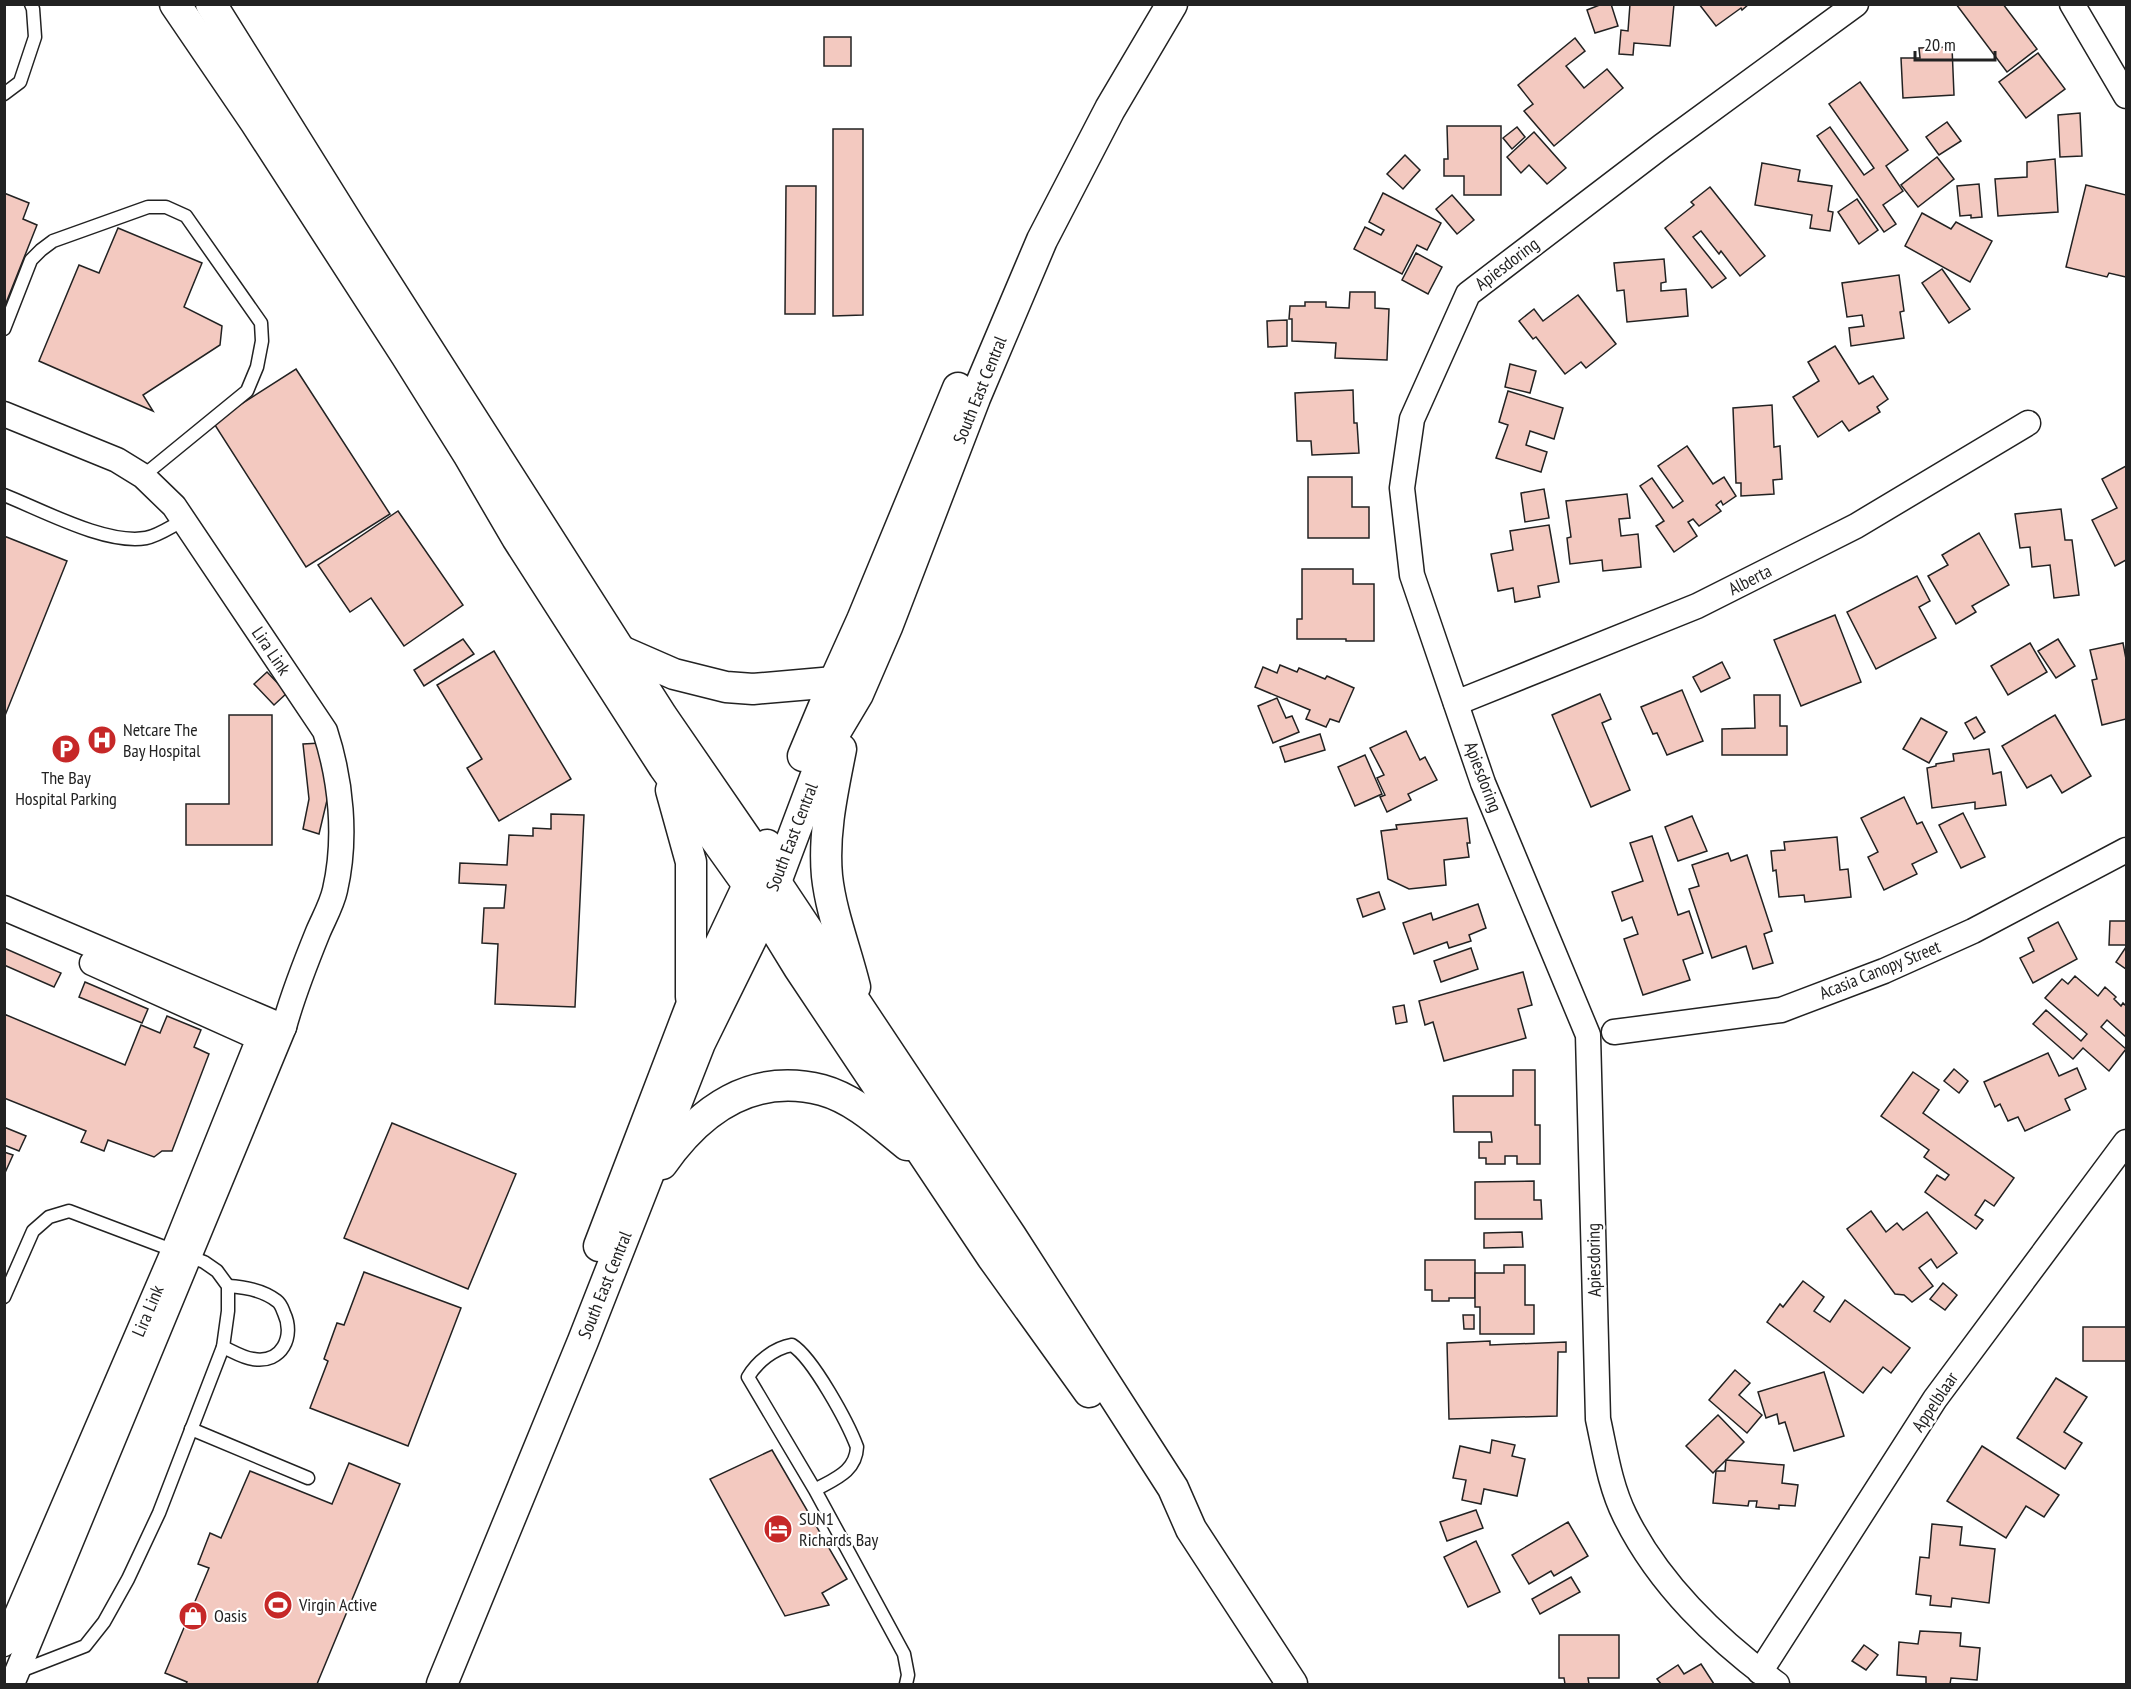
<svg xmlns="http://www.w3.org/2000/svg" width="2131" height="1689" font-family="'PT Sans Narrow',sans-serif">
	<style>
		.building { fill: #f3c9c0; stroke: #222; stroke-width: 1.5 }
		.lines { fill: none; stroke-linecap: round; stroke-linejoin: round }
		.service-casing { stroke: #222; stroke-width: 15 }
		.minor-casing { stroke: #222; stroke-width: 27 }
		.tertiary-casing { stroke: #222; stroke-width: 33 }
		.service { stroke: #fff; stroke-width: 12 }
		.minor { stroke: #fff; stroke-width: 24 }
		.tertiary { stroke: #fff; stroke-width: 30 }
		.labels { text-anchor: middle; stroke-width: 4.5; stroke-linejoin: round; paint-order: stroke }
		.street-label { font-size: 18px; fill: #222; stroke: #fff }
		.poi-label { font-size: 18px; fill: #222; stroke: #fff; text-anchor: start }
	</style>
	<rect width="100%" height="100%" fill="#fff"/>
	<g class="building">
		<polygon points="1602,4 1611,4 1618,26 1595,33 1587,10"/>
		<polygon points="1630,4 1674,4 1670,46 1634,43 1633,55 1619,54 1621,30 1628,31"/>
		<polygon points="1699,4 1749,4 1742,10 1741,8 1716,26"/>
		<polygon points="1956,4 2003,4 2037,49 2007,72"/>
		<rect x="824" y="37" width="27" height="29"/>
		<polygon points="1575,38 1585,51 1566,66 1584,88 1607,69 1623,88 1554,146 1524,111 1533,104 1518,85"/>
		<polygon points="1952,47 1954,95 1903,98 1901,58 1920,58 1919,48"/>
		<polygon points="2038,53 2065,89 2026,118 1999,82"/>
		<polygon points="1860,82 1908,150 1886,166 1903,191 1883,205 1896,224 1884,232 1817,136 1830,127 1864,175 1874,168 1829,104"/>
		<polygon points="2080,113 2082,156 2060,157 2058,115"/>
		<polygon points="1947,122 1961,141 1939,155 1926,137"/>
		<polygon points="1447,126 1501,126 1501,195 1464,195 1464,176 1444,176 1444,159 1448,159"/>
		<polygon points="1517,127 1525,137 1512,149 1503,138"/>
		<polygon points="833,129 863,129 863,315 833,316"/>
		<polygon points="1534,132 1566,168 1547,184 1529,165 1521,173 1507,157"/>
		<polygon points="1405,155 1420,170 1403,189 1387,174"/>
		<polygon points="1937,157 1954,179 1918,207 1901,185"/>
		<polygon points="2055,159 2058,212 1998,216 1995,179 2027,177 2027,162"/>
		<polygon points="1762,163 1800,170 1798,181 1832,186 1828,211 1833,212 1830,231 1810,228 1812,215 1755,205"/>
		<polygon points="1979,184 1982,217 1971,218 1971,215 1960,216 1957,186"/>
		<polygon points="2086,185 2126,195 2126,277 2109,273 2107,277 2066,267"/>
		<polygon points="786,186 816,186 815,314 785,314"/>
		<polygon points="1710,187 1765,256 1740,276 1721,251 1719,254 1701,231 1693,237 1726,278 1712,288 1665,228 1694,205 1691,202"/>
		<polygon points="4,193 29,203 23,219 37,225 4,308"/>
		<polygon points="1383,193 1441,223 1427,250 1417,245 1402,274 1354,249 1365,227 1381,235 1384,230 1369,222"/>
		<polygon points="1452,195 1474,220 1457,234 1436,209"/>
		<polygon points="1857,199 1878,230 1859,244 1838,212"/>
		<polygon points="1922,213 1951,229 1956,222 1992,241 1970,282 1905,246"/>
		<polygon points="118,228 202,263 184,307 222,326 220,345 143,395 153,411 39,361 79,265 99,273"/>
		<polygon points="1416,253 1442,267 1428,294 1402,280"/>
		<polygon points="1664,259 1666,282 1661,283 1661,291 1686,289 1688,316 1627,322 1624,290 1617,291 1614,263"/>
		<polygon points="1942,269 1970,309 1949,323 1922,283"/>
		<polygon points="1899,275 1904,311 1900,312 1904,338 1851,346 1849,328 1864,326 1862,315 1847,317 1842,283"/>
		<polygon points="1350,292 1375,292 1375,308 1389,309 1387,360 1335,358 1336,343 1292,341 1292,319 1289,319 1290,306 1305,306 1305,302 1326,302 1326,307 1349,308"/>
		<polygon points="1578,295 1616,344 1586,368 1581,362 1565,374 1536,337 1533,339 1519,321 1534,309 1543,321"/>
		<polygon points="1287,320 1287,346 1268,347 1267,321"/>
		<polygon points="1835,346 1859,384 1873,376 1888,399 1877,407 1880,412 1849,431 1842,421 1818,437 1793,397 1819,381 1808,362"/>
		<polygon points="1510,364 1536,371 1530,393 1505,387"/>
		<polygon points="296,369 390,514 306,567 213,422"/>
		<polygon points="1353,390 1354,423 1357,423 1359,453 1312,455 1311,441 1297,441 1295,393"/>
		<polygon points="1508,391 1563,408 1554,439 1530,431 1526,445 1547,452 1541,472 1496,458 1508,425 1499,422"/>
		<polygon points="1772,405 1774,447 1780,446 1782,479 1773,480 1774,494 1741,496 1741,483 1736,483 1733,408"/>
		<polygon points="1687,446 1713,484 1724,477 1736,496 1723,505 1721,501 1716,505 1721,511 1699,526 1693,519 1688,522 1697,536 1674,552 1656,526 1664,521 1640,486 1652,478 1673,508 1683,501 1658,466"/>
		<polygon points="2126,466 2126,560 2115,566 2092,520 2117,508 2102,479"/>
		<polygon points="1308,477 1352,477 1352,507 1369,507 1369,538 1308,538"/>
		<polygon points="1544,489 1549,518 1525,522 1521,493"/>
		<polygon points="1627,494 1630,518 1619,519 1621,536 1638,534 1641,567 1603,571 1602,560 1570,564 1567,538 1571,537 1566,501"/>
		<polygon points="2061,509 2065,540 2072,540 2079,595 2054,598 2050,565 2032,567 2030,547 2020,548 2015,514"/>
		<polygon points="398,511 463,605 404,646 371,598 350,612 318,565"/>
		<polygon points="1549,525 1559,582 1538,586 1540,597 1515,602 1513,588 1498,591 1491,554 1513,550 1510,531"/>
		<polygon points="1979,533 2009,585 1972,606 1976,612 1956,624 1928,576 1948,565 1942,555"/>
		<polygon points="4,536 67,561 4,718"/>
		<polygon points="1302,569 1353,569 1353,584 1374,584 1374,641 1346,641 1346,639 1297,639 1297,619 1302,619"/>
		<polygon points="1917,576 1930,601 1919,607 1936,638 1876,669 1847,612"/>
		<polygon points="1835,615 1861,682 1801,706 1774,640"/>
		<polygon points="463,639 474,654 424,686 414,670"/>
		<polygon points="2058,639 2075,666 2056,678 2038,651"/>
		<polygon points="2030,643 2047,672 2008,695 1991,666"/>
		<polygon points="2123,643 2126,659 2126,719 2102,725 2092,680 2097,679 2090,650"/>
		<polygon points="494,651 571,779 499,821 467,768 482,759 437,685"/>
		<polygon points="1722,662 1730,678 1701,692 1693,677"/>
		<polygon points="1280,665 1297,672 1299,668 1325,679 1327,676 1354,688 1339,722 1330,719 1326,727 1306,719 1310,710 1255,687 1263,667 1277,673"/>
		<polygon points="267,672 287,693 274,705 254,684"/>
		<polygon points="1682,690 1703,741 1667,755 1657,733 1653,734 1641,707"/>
		<polygon points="1600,694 1611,719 1602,723 1630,790 1591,807 1552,715"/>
		<polygon points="1754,695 1780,695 1780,726 1787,726 1787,755 1722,755 1722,729 1755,728"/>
		<polygon points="1277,698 1286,718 1292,716 1299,732 1273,743 1258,706"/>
		<polygon points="229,715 272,715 272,845 186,845 186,804 229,804"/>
		<polygon points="2055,715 2091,776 2062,793 2051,775 2027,788 2002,746"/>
		<polygon points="1976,717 1985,732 1974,739 1965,723"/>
		<polygon points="1921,718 1947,732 1929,763 1903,749"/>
		<polygon points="1406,731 1420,760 1425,757 1437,780 1408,794 1411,800 1387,812 1380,797 1385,795 1377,778 1384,775 1370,748"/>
		<polygon points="1320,734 1325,750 1285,762 1280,747"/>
		<polygon points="321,743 328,796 319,834 303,829 309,799 303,744"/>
		<polygon points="1989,749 1993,774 2001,772 2006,805 1975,809 1975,802 1932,808 1927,768 1936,766 1936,764 1954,761 1953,754"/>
		<polygon points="1365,755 1382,794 1355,806 1338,767"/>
		<polygon points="1904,797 1917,824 1922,822 1937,852 1912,864 1917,874 1884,890 1868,857 1878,852 1861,818"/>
		<polygon points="1963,813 1985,857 1961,868 1939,825"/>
		<polygon points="551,814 584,815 575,1007 495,1004 498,944 482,943 484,908 504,908 506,885 459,883 460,863 507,865 509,835 533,836 533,828 551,829"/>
		<polygon points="1692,816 1707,851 1678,861 1665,827"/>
		<polygon points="1467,818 1470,843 1467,843 1469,857 1444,860 1446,885 1409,889 1388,879 1381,831 1397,829 1396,825"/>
		<polygon points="1652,836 1678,915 1689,911 1703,953 1683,960 1690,980 1643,995 1624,939 1638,934 1632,917 1622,921 1612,892 1643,881 1630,843"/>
		<polygon points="1837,837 1840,870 1848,869 1851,897 1805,902 1804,895 1779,897 1776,870 1773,871 1771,851 1785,850 1784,842"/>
		<polygon points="1728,853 1731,861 1747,855 1772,931 1764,934 1773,963 1753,969 1746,946 1712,958 1689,889 1699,886 1692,865"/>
		<polygon points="1379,892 1385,909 1363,917 1357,899"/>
		<polygon points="1478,904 1486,928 1469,935 1471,941 1449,948 1447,942 1414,954 1403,923 1431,913 1433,920"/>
		<polygon points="2110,921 2126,921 2126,945 2109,945"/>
		<polygon points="2058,922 2077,959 2033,983 2020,958 2034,951 2028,938"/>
		<polygon points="2126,947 2126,969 2116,962"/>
		<polygon points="4,948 61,973 54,987 4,965"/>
		<polygon points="1471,948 1478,969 1441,982 1434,961"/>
		<polygon points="1523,972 1532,1005 1518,1009 1526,1038 1444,1061 1433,1022 1425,1025 1419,1001"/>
		<polygon points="2075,976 2098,996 2105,987 2116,997 2114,999 2121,1006 2123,1003 2126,1006 2126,1037 2107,1020 2101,1027 2126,1049 2109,1071 2083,1048 2073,1059 2033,1024 2046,1010 2081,1041 2087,1034 2045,998 2062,979 2068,984"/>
		<polygon points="85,982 148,1009 142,1023 79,997"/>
		<polygon points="1404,1005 1407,1022 1396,1024 1393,1007"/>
		<polygon points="4,1014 125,1065 141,1025 160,1033 167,1016 201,1030 194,1047 209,1054 172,1151 162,1151 154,1157 108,1140 104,1151 81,1142 86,1131 4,1098"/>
		<polygon points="2048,1053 2059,1076 2077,1068 2086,1089 2065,1099 2070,1110 2025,1131 2018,1117 2008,1121 2000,1104 1995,1107 1984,1082"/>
		<polygon points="1954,1069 1968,1081 1959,1093 1944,1081"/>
		<polygon points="1513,1070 1535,1070 1535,1125 1540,1125 1540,1164 1517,1164 1517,1156 1505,1156 1505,1164 1486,1164 1486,1158 1479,1158 1479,1142 1492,1142 1491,1132 1454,1132 1453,1096 1513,1096"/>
		<polygon points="1913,1072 1939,1090 1923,1113 2014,1178 1994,1206 1985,1200 1975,1215 1983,1220 1976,1229 1925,1192 1937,1175 1945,1180 1949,1175 1924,1157 1929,1150 1881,1116"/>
		<polygon points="392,1123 516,1174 468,1289 344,1238"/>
		<polygon points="4,1127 26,1136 19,1151 4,1145"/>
		<polygon points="4,1152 13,1155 4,1175"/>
		<polygon points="1534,1181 1534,1200 1541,1200 1542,1219 1475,1219 1475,1182"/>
		<polygon points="1871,1211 1886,1232 1897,1223 1903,1230 1927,1212 1957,1253 1937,1268 1931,1259 1919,1268 1933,1286 1912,1302 1904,1295 1895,1294 1847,1229"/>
		<polygon points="1522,1232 1523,1247 1484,1248 1484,1233"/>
		<polygon points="1425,1260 1475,1260 1475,1298 1449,1298 1449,1301 1432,1301 1432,1290 1425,1290"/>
		<polygon points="1504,1265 1525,1265 1525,1305 1534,1305 1534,1334 1480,1334 1480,1307 1475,1307 1475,1273 1504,1273"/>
		<polygon points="364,1272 461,1308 408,1446 310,1408 328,1361 324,1359 337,1323 344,1325"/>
		<polygon points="1803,1281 1824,1297 1814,1311 1830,1322 1845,1300 1910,1348 1891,1373 1883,1367 1863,1393 1767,1322 1780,1304 1783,1307"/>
		<polygon points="1943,1283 1957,1295 1945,1310 1930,1299"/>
		<polygon points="1463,1315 1474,1315 1474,1329 1464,1329"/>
		<rect x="2083" y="1327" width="43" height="34"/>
		<polygon points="1490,1341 1490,1345 1566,1342 1566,1352 1558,1352 1557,1416 1449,1419 1447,1343"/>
		<polygon points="1735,1370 1750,1383 1739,1395 1762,1415 1747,1433 1709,1400"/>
		<polygon points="1824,1372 1844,1436 1794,1451 1785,1422 1779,1424 1777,1414 1766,1418 1758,1392"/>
		<polygon points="2056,1378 2087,1397 2064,1432 2082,1443 2065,1469 2017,1438"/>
		<polygon points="1718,1415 1744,1442 1713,1473 1686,1446"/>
		<polygon points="1492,1440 1515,1445 1512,1456 1525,1459 1517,1496 1484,1489 1481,1504 1462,1500 1466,1480 1453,1478 1460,1446 1490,1453"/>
		<polygon points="1982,1446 2059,1495 2044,1517 2026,1506 2006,1538 1947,1501"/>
		<polygon points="772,1450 847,1579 822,1593 829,1605 785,1616 710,1479"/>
		<polygon points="1726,1460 1784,1465 1782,1483 1798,1485 1795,1506 1779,1505 1779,1509 1756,1507 1757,1501 1749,1501 1748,1506 1713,1503 1716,1471 1725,1471"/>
		<polygon points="349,1463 400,1484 317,1684 186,1684 187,1682 165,1673 209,1568 198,1564 210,1533 221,1538 250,1471 332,1504"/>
		<polygon points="1476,1510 1483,1528 1447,1541 1440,1522"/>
		<polygon points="1568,1522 1588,1556 1554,1576 1551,1571 1529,1584 1512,1555"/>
		<polygon points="1932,1524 1962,1527 1960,1545 1995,1549 1989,1603 1952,1598 1951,1607 1930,1605 1931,1596 1916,1594 1920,1557 1929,1558"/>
		<polygon points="1476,1541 1500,1592 1468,1607 1444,1557"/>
		<polygon points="1571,1577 1580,1592 1540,1614 1532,1599"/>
		<polygon points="1920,1631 1961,1633 1960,1646 1980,1648 1977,1680 1951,1678 1950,1684 1926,1684 1926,1677 1897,1675 1899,1642 1918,1644"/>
		<polygon points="1559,1635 1619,1635 1619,1678 1588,1678 1589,1684 1565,1684 1564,1678 1559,1678"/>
		<polygon points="1864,1645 1878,1655 1866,1670 1852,1661"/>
		<polygon points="1701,1664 1714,1684 1661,1684 1657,1679 1678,1665 1684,1674"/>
	</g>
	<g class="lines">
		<g class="service-casing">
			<g id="service">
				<polyline points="4,94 20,82 35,37 33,9 31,4"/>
				<polyline points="4,329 31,260 41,250 53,241 148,207 166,207 186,216 261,323 262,341 257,367 247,391 143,476"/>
				<path d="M4 495C42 510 106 545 146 538 158 536 172 526 184 520"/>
				<polyline points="4,1297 33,1231 49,1217 69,1211 204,1262 217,1271 228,1286 228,1311 223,1347 159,1513 128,1579 104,1622 85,1646 18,1672"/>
				<path d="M223 1347C232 1351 243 1358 253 1359 282 1364 295 1336 284 1313 282 1308 281 1304 277 1301 263 1290 246 1287 228 1286"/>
				<polyline points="191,1429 308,1478"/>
				<path d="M815 1490C834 1479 856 1472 857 1447 848 1423 813 1358 792 1345 774 1348 757 1362 748 1377L815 1490 904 1654 908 1675 906 1684"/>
			</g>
		</g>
		<g class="minor-casing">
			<g id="minor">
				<polyline points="2072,4 2126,96"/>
				<path d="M4 414 117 460 143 476 174 506 325 731C341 780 347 838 335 890 332 904 324 918 318 932 305 964 293 994 284 1027"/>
				<polyline points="1456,703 1697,606 1856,526 2028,423"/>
				<polyline points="4,908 284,1027 12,1684"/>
				<polyline points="1614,1032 1781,1010 1884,971 1973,931 2126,850"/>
				<polyline points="4,1644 173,1252 259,1038 92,963"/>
				<polyline points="1760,1672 1935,1399 2126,1142"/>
				<path d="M1777 1684C1716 1639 1659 1585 1625 1516 1610 1486 1605 1451 1598 1419L1588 1035 1483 783 1412 575 1402 488 1412 419 1468 294 1662 146 1856 4"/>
			</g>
		</g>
		<g class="tertiary-casing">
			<g id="tertiary">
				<polyline points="175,4 256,123 406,355 468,454 517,538 664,767 748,885 799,968 992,1257 1089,1392"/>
				<polyline points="211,4 352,230 662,716 761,860 1011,1236 1173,1488 1191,1529 1292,1684"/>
				<polyline points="619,650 674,674 726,687 753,689 834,682"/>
				<path d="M841 749C833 790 823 833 827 876 831 913 846 950 855 987"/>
				<polyline points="803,756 834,682 862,620 958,388"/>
				<polyline points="671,790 691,862 691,997"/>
				<path d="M662 1164C700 1110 752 1072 822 1090 855 1099 882 1125 907 1145"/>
				<polyline points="599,1246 691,1006 767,845"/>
				<polyline points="442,1684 583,1341 700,1043 765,911 827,746 858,694 887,627 975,398 1042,240 1110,109 1172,4"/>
			</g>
		</g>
		<use href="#service" class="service"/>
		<use href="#minor" class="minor"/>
		<use href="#tertiary" class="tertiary"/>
	</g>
	<defs>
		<g id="hospital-disc" transform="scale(1.5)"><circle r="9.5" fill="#c62828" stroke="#fff"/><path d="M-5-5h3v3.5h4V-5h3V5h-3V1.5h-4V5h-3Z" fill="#fff"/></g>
		<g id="parking-disc" transform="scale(1.5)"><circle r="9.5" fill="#c62828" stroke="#fff"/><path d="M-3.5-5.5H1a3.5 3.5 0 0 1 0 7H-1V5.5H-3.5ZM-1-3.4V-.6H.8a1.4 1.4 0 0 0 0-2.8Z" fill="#fff"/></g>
		<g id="hotel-disc" transform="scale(1.5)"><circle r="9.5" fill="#c62828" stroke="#fff"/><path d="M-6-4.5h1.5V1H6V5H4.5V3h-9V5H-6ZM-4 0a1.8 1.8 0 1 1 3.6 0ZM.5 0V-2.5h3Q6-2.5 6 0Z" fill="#fff"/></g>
		<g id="stadium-disc" transform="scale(1.5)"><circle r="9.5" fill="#c62828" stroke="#fff"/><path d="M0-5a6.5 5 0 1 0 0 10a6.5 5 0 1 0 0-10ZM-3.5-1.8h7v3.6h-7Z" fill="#fff"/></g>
		<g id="shop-disc" transform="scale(1.5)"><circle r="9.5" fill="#c62828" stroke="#fff"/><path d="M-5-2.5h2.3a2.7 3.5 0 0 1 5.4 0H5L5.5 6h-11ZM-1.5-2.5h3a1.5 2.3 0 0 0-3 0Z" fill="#fff"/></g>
	</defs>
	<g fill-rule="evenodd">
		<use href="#hospital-disc" x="102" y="740"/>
		<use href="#parking-disc" x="66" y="749"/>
		<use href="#hotel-disc" x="778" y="1529"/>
		<use href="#stadium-disc" x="278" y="1605"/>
		<use href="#shop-disc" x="193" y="1616"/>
	</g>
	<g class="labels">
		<g class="street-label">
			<text transform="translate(1507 264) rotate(-37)" y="6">Apiesdoring</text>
			<text transform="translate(980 390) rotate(-68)" y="6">South East Central</text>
			<text transform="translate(1750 580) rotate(-27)" y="6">Alberta</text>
			<text transform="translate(271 651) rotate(56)" y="6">Lira Link</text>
			<text transform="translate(1483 777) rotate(69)" y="6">Apiesdoring</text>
			<text transform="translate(792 837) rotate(-69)" y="6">South East Central</text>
			<text transform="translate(1880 970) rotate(-22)" y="6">Acasia Canopy Street</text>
			<text transform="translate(1594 1260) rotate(-91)" y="6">Apiesdoring</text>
			<text transform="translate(605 1285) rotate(-68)" y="6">South East Central</text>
			<text transform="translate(148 1311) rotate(-67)" y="6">Lira Link</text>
			<text transform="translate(1935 1402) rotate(-56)" y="6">Appelblaar</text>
		</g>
		<g class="poi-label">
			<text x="123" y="736">Netcare The<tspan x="123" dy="21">Bay Hospital</tspan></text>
			<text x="66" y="784" text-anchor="middle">The Bay<tspan x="66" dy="21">Hospital Parking</tspan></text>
			<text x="799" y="1525">SUN1<tspan x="799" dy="21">Richards Bay</tspan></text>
			<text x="299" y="1611">Virgin Active</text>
			<text x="214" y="1622">Oasis</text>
		</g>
	</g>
	<rect width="2131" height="1689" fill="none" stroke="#222222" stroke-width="12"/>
	<path d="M1915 51v9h80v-9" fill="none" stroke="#222222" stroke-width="3"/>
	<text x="1924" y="51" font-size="18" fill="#222222" stroke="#ffffff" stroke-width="4.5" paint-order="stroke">20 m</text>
</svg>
